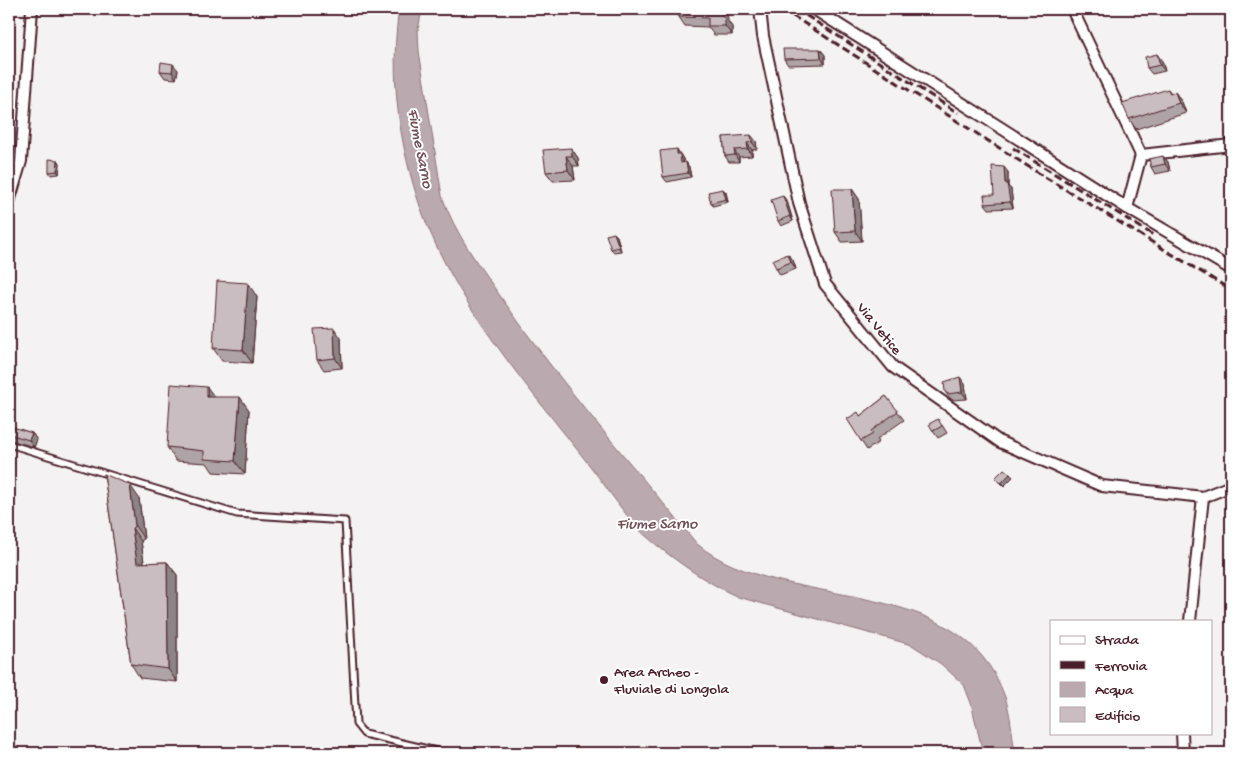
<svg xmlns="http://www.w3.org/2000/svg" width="1240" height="762" font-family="'Gochi Hand',sans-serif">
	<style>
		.water { fill: #baa9ae; stroke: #8d727a }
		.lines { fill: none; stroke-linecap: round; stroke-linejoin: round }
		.lane-casing { stroke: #4a1f2b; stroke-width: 9 }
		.street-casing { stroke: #4a1f2b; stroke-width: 14 }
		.lane { stroke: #fff; stroke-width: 5 }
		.street { stroke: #fff; stroke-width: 10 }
		.rail { stroke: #4a1f2b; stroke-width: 3; stroke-dasharray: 8 4; stroke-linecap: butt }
		.wall { fill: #aea3a6; stroke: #4a1f2b }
		.shaded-wall { fill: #8d8487; stroke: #4a1f2b }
		.building { fill: #cabdc1; stroke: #4a1f2b }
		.poi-dot { fill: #4a1f2b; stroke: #fff; stroke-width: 2 }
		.labels { text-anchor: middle; stroke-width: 4; stroke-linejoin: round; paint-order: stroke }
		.street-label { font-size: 15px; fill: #4a1f2b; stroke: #fff }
		.poi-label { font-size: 15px; fill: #4a1f2b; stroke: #fff; text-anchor: start }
		.water-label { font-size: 16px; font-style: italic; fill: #714f59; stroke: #fff }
	</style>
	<rect width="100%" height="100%" fill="#f4f2f2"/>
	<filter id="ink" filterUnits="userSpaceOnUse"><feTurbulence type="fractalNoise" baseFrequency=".02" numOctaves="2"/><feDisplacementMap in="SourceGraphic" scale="10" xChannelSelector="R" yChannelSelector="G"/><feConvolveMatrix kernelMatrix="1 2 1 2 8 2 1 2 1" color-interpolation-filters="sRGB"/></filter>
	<g filter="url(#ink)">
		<path class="water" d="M399 9H422L418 30 419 51 442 196C455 234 480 267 503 300 562 386 631 463 697 544 784 615 960 569 1005 697 1011 715 1012 735 1015 753H983L971 703 964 685 941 664 912 645 738 597C705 582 674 560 647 537 629 522 606 486 590 466 529 388 455 304 421 209 399 146 389 76 399 9Z"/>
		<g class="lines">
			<g class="lane-casing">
				<polyline id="lane" points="9,444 237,514 345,521 356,724 364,734 445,753"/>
			</g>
			<g class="street-casing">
				<g id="street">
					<polyline points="760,9 763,36 799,203 825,284 893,367 1000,442 1102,486 1203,497 1231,486"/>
					<polyline points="814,9 1127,208 1231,269"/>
					<polyline points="1072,9 1141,155 1231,145"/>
					<polyline points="9,202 21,161 32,9"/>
					<polyline points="1127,208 1141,155"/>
					<polyline points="1190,621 1203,497"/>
					<polyline points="1182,733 1183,753"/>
				</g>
			</g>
			<use href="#lane" class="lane"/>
			<use href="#street" class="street"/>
			<g class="rail">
				<polyline points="782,9 1040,174 1231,290"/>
				<polyline points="796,9 958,113"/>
				<polyline points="1013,148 1153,235"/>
			</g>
		</g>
		<g class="wall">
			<polygon points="679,9 728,21 732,27 732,35 714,35 708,27 685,26 679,17"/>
			<polygon points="820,49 825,55 825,64 788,65 784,59"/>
			<polygon points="1162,61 1165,71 1152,74 1147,68"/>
			<polygon points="178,70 176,79 165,78 160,71"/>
			<polygon points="1168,89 1171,93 1175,92 1182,102 1186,113 1136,129 1129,119"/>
			<polygon points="723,137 756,141 757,149 752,150 752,156 739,157 739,162 729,162 725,156"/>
			<polygon points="571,148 578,158 579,166 573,166 575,180 553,181 546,172"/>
			<polygon points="680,154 683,159 684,163 686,162 689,167 691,177 667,182 663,177"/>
			<polygon points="1163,156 1168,162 1170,171 1155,174 1151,167"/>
			<polygon points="58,160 60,163 59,174 51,175 49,172"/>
			<polygon points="1008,172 1008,186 1011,189 1013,208 989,209 985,204 994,195"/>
			<polygon points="852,189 859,199 862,241 842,242 835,232"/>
			<polygon points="726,192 728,202 713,206 711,203"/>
			<polygon points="787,201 793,221 781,226 778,221"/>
			<polygon points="614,233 617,236 621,251 614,252 611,249"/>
			<polygon points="793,260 796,269 780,275 776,268"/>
			<polygon points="257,297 252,363 222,361 213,348"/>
			<polygon points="341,338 342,368 324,370 317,360"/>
			<polygon points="965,384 967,399 953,400 950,398 945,392"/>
			<polygon points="886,396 904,420 877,439 879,442 867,450 861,441 860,416"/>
			<polygon points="214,397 249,410 245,474 213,472 207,463 176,461 167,447"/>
			<polygon points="942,425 947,433 938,438 933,431"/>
			<polygon points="9,426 32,433 37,440 34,447 10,440 9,440"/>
			<polygon points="104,474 139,498 144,539 141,541 144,563 167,562 177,575 177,682 140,678 131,664"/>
		</g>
		<g class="shaded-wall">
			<polygon points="721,9 727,9 728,21 732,27 732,35 725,26 722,17"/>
			<polygon points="820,49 825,55 825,64 821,58"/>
			<polygon points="1157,54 1162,61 1165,71 1160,65"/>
			<polygon points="173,64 178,70 176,79 172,72"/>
			<polygon points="1175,92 1182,102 1186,113 1179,103"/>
			<polygon points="751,135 756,141 757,149 752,142"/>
			<polygon points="747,143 752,150 752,156 748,149"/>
			<polygon points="571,148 578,158 579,166 572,156"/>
			<polygon points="677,149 683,159 684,168 681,163 677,154"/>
			<polygon points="734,150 739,157 739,162 735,155"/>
			<polygon points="566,156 573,166 575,180 568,170"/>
			<polygon points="1163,156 1168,162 1170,171 1165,164"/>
			<polygon points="58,160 60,163 59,174 57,171"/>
			<polygon points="686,162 689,167 691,177 688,173"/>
			<polygon points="1004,167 1008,172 1008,186 1011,189 1013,208 1010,202 1005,183"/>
			<polygon points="723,189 726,192 728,202 726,199"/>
			<polygon points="852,189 859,199 862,241 855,231"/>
			<polygon points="783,196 787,201 793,221 790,216"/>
			<polygon points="614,233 617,236 621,251 619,247"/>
			<polygon points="788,254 793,260 796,269 791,262"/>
			<polygon points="248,283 257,297 252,363 243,350"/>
			<polygon points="334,328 341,338 342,368 335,358"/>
			<polygon points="960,377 965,384 967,399 962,392"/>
			<polygon points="207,387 217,400 207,397"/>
			<polygon points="240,397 249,410 245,474 235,461"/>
			<polygon points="32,433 37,440 34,447 29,440"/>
			<polygon points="1010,474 1013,477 1004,486 1001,483"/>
			<polygon points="130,485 139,498 144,539 135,526"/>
			<polygon points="132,528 141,541 146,576 137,563"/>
			<polygon points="167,562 177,575 177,682 168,669"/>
		</g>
		<g class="building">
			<polygon points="679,9 721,9 722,17 725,17 725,26 708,26 708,18 679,17"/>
			<polygon points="783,49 820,49 821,58 784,59"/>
			<polygon points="1157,54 1160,65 1147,68 1145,57"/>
			<polygon points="161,62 173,64 172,72 160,71"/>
			<polygon points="1168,89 1170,94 1175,92 1179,103 1129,119 1122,103"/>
			<polygon points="751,135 752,142 747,143 748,149 734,150 735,155 725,156 723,137"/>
			<polygon points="571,148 572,156 566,156 568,170 546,172 543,150"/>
			<polygon points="677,149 677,154 680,154 681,163 686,162 688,173 663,177 660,151"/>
			<polygon points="1163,156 1165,164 1151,167 1149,159"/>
			<polygon points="49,159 58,160 57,171 49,172"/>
			<polygon points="992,166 1004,167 1005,183 1007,183 1010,202 985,204 984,195 994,195"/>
			<polygon points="723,189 726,199 711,203 708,192"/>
			<polygon points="832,189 852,189 855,231 835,232"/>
			<polygon points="783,196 790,216 778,221 771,200"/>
			<polygon points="614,233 619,247 611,249 606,235"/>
			<polygon points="788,254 791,262 776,268 772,260"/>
			<polygon points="217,281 248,283 243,350 213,348"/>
			<polygon points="334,328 335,358 317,360 314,329"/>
			<polygon points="960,377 962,392 948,394 945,392 944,382"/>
			<polygon points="171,384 207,387 207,397 240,397 235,461 204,459 204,451 167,447"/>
			<polygon points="886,396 898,411 871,431 873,434 861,441 847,419 858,412 860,416"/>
			<polygon points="938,419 942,426 933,431 929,424"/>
			<polygon points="9,426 32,433 29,440 9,434"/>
			<polygon points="1004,469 1010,474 1001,483 995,478"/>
			<polygon points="104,474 130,485 135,526 132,528 137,563 167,562 168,669 131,664"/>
		</g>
	</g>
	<circle class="poi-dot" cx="604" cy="680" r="5"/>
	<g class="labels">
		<g class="street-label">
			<text transform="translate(880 328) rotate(51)" y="5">Via Vetice</text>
		</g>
		<g class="poi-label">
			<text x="614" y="676">Area Archeo -<tspan x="614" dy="17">Fluviale di Longola</tspan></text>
		</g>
		<g class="water-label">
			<text transform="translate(422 148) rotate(79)" y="6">Fiume Sarno</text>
			<text x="657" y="528">Fiume Sarno</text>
		</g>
	</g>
	<rect width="1240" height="762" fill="none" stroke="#fff" stroke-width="30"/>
	<rect x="15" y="15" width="1210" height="732" fill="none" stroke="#4a1f2b" stroke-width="2" filter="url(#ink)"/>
	<rect x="1050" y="620" width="162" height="115" fill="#ffffff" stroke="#b7a5aa"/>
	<rect x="1060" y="636" width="25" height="8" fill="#ffffff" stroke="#b7a5aa"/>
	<text x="1095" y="644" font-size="15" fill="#4a1f2b">Strada</text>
	<rect x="1060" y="661" width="25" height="8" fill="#4a1f2b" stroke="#b7a5aa"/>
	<text x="1095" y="670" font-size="15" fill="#4a1f2b">Ferrovia</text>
	<rect x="1060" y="682" width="25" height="15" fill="#baa9ae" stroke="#b7a5aa"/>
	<text x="1095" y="694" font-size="15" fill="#4a1f2b">Acqua</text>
	<rect x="1060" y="707" width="25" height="15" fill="#cabdc1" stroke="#b7a5aa"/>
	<text x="1095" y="720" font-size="15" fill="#4a1f2b">Edificio</text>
</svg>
